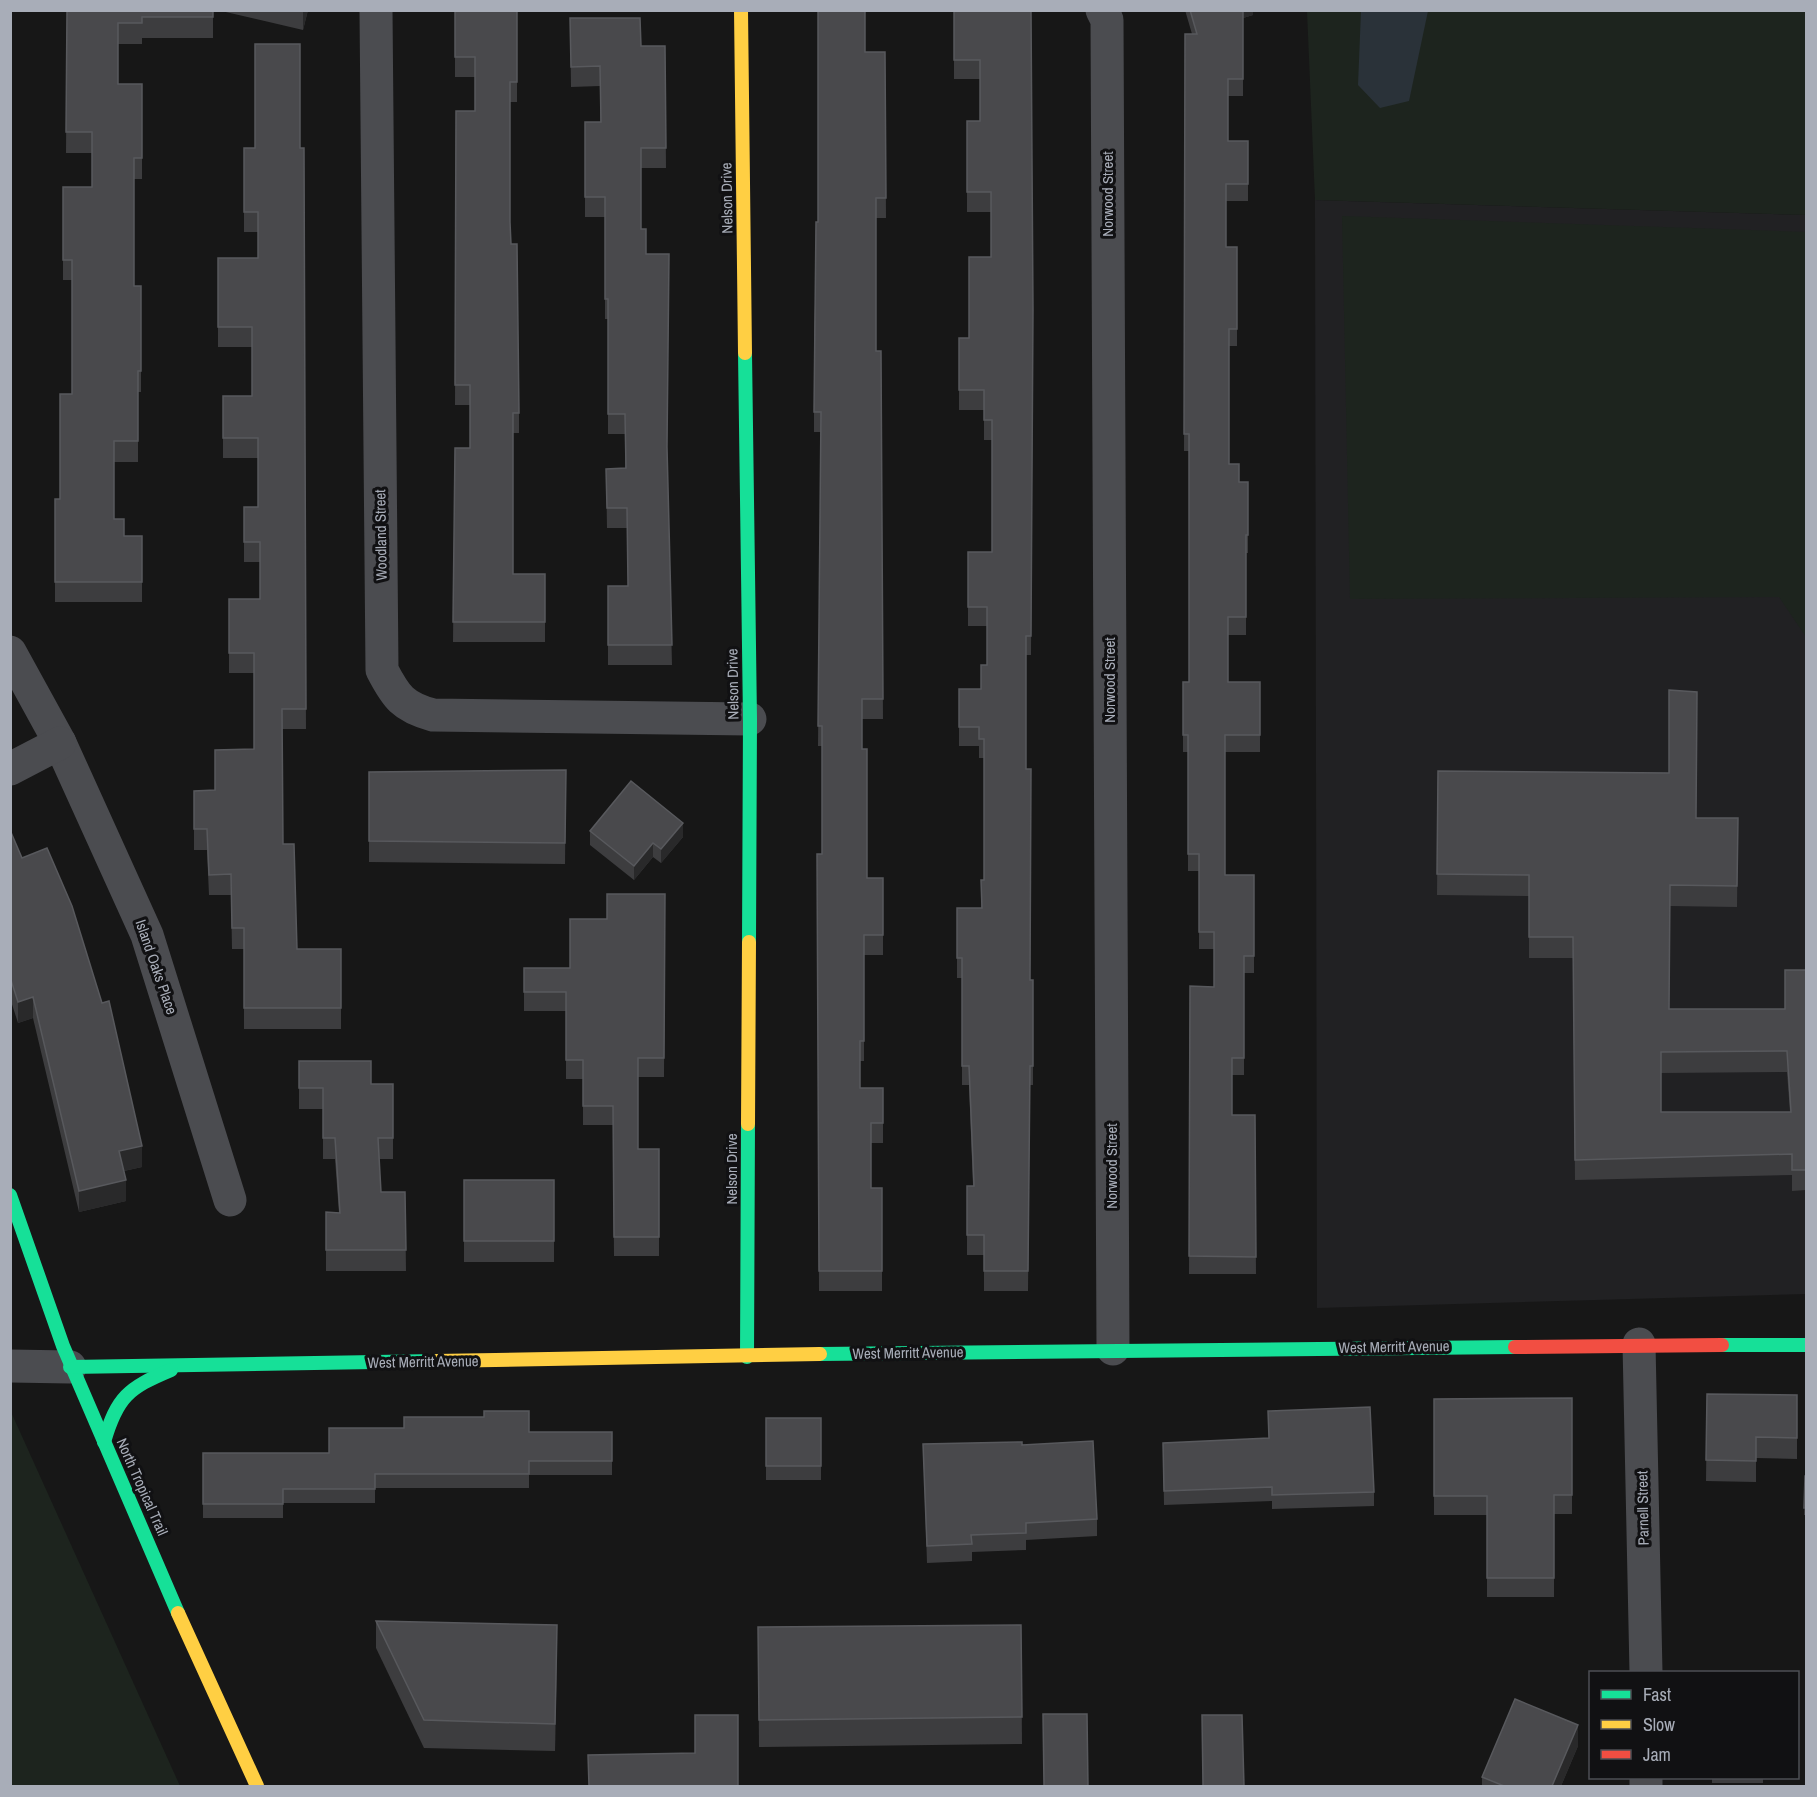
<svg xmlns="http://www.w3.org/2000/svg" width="1817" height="1797" font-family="'Archivo Narrow',sans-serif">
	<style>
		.built { fill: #212123 }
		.green { fill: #1d241e }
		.water { fill: #2a3239 }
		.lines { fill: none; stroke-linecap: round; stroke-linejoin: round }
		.street { stroke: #4b4c50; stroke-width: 33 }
		.fast { stroke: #16e098; stroke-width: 14 }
		.slow { stroke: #ffcf43; stroke-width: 14 }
		.jam { stroke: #f24e42; stroke-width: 14 }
		.wall { fill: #3d3d3f; fill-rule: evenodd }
		.shaded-wall { fill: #29292a }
		.building { fill: #49494c; stroke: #58595d; stroke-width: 1.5; fill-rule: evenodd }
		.labels { text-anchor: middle; stroke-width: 6; stroke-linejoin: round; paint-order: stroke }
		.street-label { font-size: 15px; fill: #a8adb8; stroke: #111113 }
	</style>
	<rect width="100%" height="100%" fill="#171717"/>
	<polygon class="built" points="1315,200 1806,215 1806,1294 1317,1308"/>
	<g class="green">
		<polygon points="1307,11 1806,11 1806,215 1315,200"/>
		<polygon points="1342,216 1806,232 1806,637 1779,597 1350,599"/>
		<polygon points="11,1412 180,1786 11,1786"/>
	</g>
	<polygon class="water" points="1361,11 1428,11 1409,101 1380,108 1358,85"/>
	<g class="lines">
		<g class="street">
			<path d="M376 10 382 670C396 697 403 707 433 715L750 719"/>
			<polyline points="1102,10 1107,20 1113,1349"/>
			<polyline points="10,652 60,743 147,935 230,1200"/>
			<polyline points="10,769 60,743"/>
			<polyline points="1639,1344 1646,1672"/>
			<polyline points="10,1366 70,1367"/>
			<polyline points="1646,1778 1646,1786"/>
		</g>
		<g class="fast">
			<polyline points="745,353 750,719 749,942"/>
			<polyline points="10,1195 63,1346 178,1613"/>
			<polyline points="1722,1345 1806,1345"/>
			<polyline points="820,1354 1515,1347"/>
			<polyline points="747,1357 748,1124"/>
			<polyline points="70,1367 436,1361"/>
			<path d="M104 1442C117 1397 128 1388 171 1370"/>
		</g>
		<g class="slow">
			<polyline points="741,10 745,353"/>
			<polyline points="748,1124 749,942"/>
			<polyline points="436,1361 820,1354"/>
			<polyline points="178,1613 257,1786"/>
		</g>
		<polyline class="jam" points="1515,1347 1722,1345"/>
	</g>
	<g class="wall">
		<polygon points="67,10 213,10 213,38 142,38 142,44 118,44 118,84 142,84 142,179 134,179 134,286 141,286 141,392 138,392 138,462 114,462 114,519 124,536 142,536 142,602 55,602 55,499 60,499 72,394 72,280 63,280 63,187 92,187 92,153 66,153"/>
		<polygon points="217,10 308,10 303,30"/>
		<polygon points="954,10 1031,10 1033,328 1031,655 1026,655 1026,769 1030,980 1033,980 1033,1085 1030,1085 1028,1291 984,1291 984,1255 967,1255 967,1186 973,1186 969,1085 962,1085 962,978 957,978 957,908 981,908 984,880 984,758 979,758 979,746 959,746 959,689 981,689 987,665 987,626 968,626 968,552 992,552 992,440 984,440 984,410 959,410 959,338 969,338 991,257 991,212 967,212 967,121 980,121 980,79 954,79"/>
		<polygon points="1185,10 1253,10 1253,15 1243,18 1243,96 1228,96 1228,141 1248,141 1248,201 1226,201 1226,247 1237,247 1237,346 1229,346 1229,464 1239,482 1248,482 1248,553 1246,553 1246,635 1228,635 1228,682 1260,682 1260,752 1225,752 1225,875 1254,875 1254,973 1244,973 1244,1075 1232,1075 1232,1115 1255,1115 1256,1274 1189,1274 1190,986 1214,987 1214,949 1199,949 1199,871 1188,871 1188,752 1183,752 1183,682 1189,682 1189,451 1184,451 1185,34 1192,34"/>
		<polygon points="455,11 517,11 517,102 510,102 510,222 519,413 519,433 513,433 513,574 545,574 545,642 453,642 455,448 470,448 470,405 455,405 456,111 475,111 475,77 455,77"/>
		<polygon points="570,18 641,46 665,46 666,168 641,168 641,229 646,254 667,452 672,665 608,665 608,586 628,586 628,551 627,528 607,528 606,469 625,468 625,434 608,434 608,319 605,319 605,217 585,217 585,122 600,122 600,86 571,87"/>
		<polygon points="865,52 885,52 886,218 876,218 876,351 881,351 883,719 862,719 862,749 867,878 883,878 883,955 864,955 864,1061 860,1061 860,1088 883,1088 883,1143 871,1143 871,1188 882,1188 882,1291 819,1291 817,854 822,854 822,746 818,746 821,432 814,432 814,331 818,222"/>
		<polygon points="244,148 304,148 306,729 282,729 283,844 297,949 341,949 341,1029 244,1029 244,949 232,949 231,895 209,895 207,850 194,850 194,791 215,790 254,749 254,673 229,673 229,599 260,599 260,562 244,562 244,507 258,507 258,458 223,458 223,396 252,396 252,347 218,347 218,258 258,258 258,232 244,232"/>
		<polygon points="566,770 565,864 369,862 369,772"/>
		<path d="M1438 771 1669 773 1696 818H1738L1737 907 1670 906 1669 1009H1785L1806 970V1190L1792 1191V1175L1575 1180 1573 958H1529V896L1437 895ZM1787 1072 1790 1112H1661V1073Z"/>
		<polygon points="10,830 142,1167 124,1171 126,1201 79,1212 33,1018 18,1023 10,998"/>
		<polygon points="590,831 683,837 661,863 653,857 634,880 590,845"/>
		<polygon points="665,894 664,1077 638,1077 638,1149 659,1149 659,1256 614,1256 613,1125 583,1125 583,1079 566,1079 566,1011 524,1011 524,968 570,968 607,919"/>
		<polygon points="299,1061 371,1084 393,1084 393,1159 379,1159 381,1192 405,1192 406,1271 326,1271 326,1212 339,1213 335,1159 323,1159 323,1109 299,1109"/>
		<rect x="464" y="1180" width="90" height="82"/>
		<polygon points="1707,1394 1797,1395 1797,1459 1756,1458 1756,1482 1706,1481"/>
		<polygon points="1572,1398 1572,1514 1554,1514 1554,1597 1487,1597 1487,1515 1434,1515 1434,1399"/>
		<polygon points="1268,1411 1374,1492 1374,1506 1272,1509 1272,1501 1164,1505 1163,1443 1269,1438"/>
		<rect x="766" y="1418" width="55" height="62"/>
		<polygon points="529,1432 612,1432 612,1475 529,1475 529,1488 375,1488 375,1503 283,1503 283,1518 203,1518 203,1453 329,1453"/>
		<polygon points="923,1444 1022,1445 1097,1519 1097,1536 1026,1540 1026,1550 972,1552 972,1561 927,1563"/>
		<polygon points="1805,1476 1806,1476 1806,1515 1804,1515"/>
		<polygon points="376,1621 557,1653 555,1751 424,1748 376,1648"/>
		<polygon points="1021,1625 1022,1744 759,1747 758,1627"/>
		<polygon points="1578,1746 1561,1786 1482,1786 1482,1777"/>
		<rect x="1712" y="1778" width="51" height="5"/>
	</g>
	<g class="shaded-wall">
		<polygon points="303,10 308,10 303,30"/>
		<polygon points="1243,10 1253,10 1253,15 1243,18"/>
		<polygon points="683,823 683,837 661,863 661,849"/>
		<polygon points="653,843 653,857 634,880 634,866"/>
		<polygon points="33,997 33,1018 18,1023 18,1002"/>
		<polygon points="142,1146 142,1167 119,1172 119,1151"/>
		<polygon points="126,1180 126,1201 79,1212 79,1191"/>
		<polygon points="557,1625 557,1653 555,1751 555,1724"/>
		<polygon points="1578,1725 1578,1746 1561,1786 1552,1786"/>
	</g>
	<g class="building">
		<polygon points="67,10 213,10 213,17 142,17 142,23 118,23 118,84 142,84 142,158 134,158 134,286 141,286 141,371 138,371 138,441 114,441 114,519 124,519 124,536 142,536 142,582 55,582 55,499 60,499 60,394 72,394 72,260 63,260 63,187 92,187 92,132 66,132"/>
		<polygon points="818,10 865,10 865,52 885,52 886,198 876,198 876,351 881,351 883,699 862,699 862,749 867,749 867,878 883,878 883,935 864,935 864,1041 860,1041 860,1088 883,1088 883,1123 871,1123 871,1188 882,1188 882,1271 819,1271 817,854 822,854 822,726 818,726 821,412 814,412 816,222 818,222"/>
		<polygon points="954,10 1031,10 1033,309 1031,636 1026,636 1026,769 1031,769 1030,980 1033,980 1033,1066 1030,1066 1028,1271 984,1271 984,1235 967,1235 967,1186 974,1186 969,1066 962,1066 962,958 957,958 957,908 982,908 981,880 984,880 984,739 979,739 979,727 959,727 959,689 981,689 981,665 987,665 987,607 968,607 968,552 992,552 992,420 984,420 984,390 959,390 959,338 969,338 969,257 991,257 991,192 967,192 967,121 980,121 980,60 954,60"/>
		<polygon points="1190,10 1243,10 1243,79 1228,79 1228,141 1248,141 1248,184 1226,184 1226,247 1237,247 1237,329 1229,329 1229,464 1239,464 1239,482 1248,482 1248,535 1246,535 1246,617 1228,617 1228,682 1260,682 1260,735 1225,735 1225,875 1254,875 1254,956 1244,956 1244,1058 1232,1058 1232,1115 1255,1115 1256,1257 1189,1256 1190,986 1214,987 1214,932 1199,932 1199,854 1188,854 1188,735 1183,735 1183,682 1189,682 1189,434 1184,434 1185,34 1197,34"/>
		<polygon points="455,11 517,11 517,82 510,82 510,222 511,244 517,244 519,413 513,413 513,574 545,574 545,622 453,622 455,448 470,448 470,385 455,385 456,111 475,111 475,57 455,57"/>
		<polygon points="570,18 640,18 641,46 665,46 666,148 641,148 641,229 646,229 646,254 669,254 667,447 672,645 608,645 608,586 628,586 627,508 607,508 606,469 626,468 625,414 608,414 608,299 605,299 605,197 585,197 585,122 601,122 600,66 571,67"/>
		<polygon points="255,44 300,44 300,148 304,148 306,709 282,709 283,844 294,844 297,949 341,949 341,1008 244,1008 244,928 232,928 231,874 209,875 207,829 194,829 194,791 215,790 215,750 254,749 254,653 229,653 229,599 260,599 260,542 244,542 244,507 258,507 258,438 223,438 223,396 252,396 252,327 218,327 218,258 258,258 258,212 244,212 244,148 255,148"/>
		<path d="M1669 690 1697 692 1696 818H1738L1737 886 1670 885 1669 1009H1785V970H1806V1170H1792V1154L1575 1160 1573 937H1529V875L1437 874 1438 771 1669 773ZM1787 1051 1791 1112H1661V1052Z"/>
		<polygon points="566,770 565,843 369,841 369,772"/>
		<polygon points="631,781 683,823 661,849 653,843 634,866 590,831"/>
		<polygon points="10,830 22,858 47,848 72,906 102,1003 109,1001 142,1146 119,1151 126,1180 79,1191 33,997 18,1002 10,977"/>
		<polygon points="607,894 665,894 664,1058 638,1058 638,1149 659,1149 659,1237 614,1237 613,1106 583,1106 583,1060 566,1060 566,992 524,992 524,968 570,968 570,919 607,919"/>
		<polygon points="299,1061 371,1061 371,1084 393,1084 393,1138 378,1138 381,1192 405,1192 406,1250 326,1250 326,1212 340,1213 335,1138 323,1138 323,1088 299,1088"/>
		<rect x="464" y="1180" width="90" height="61"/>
		<polygon points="1707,1394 1797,1395 1797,1438 1756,1437 1756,1461 1706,1460"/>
		<polygon points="1572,1398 1572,1495 1554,1495 1554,1578 1487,1578 1487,1496 1434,1496 1434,1399"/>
		<polygon points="1370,1407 1374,1492 1272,1495 1272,1487 1164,1491 1163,1443 1269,1438 1268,1411"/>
		<polygon points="484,1411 529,1411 529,1432 612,1432 612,1461 529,1461 529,1474 375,1474 375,1489 283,1489 283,1504 203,1504 203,1453 329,1453 329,1428 404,1428 404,1417 484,1417"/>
		<rect x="766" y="1418" width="55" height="48"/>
		<polygon points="1093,1441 1097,1519 1026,1523 1026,1533 971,1535 972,1544 927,1546 923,1444 1022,1442 1022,1445"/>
		<polygon points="1805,1476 1806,1476 1806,1508 1804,1508"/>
		<polygon points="376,1621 557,1625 555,1724 424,1720"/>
		<polygon points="1021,1625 1022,1717 759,1720 758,1627"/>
		<polygon points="1515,1699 1578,1725 1552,1786 1504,1786 1482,1777"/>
		<polygon points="1043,1714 1087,1714 1088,1786 1044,1786"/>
		<polygon points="695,1715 738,1715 738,1786 589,1786 588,1755 695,1753"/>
		<polygon points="1202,1715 1242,1715 1244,1786 1203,1786"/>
	</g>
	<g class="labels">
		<g class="street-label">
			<text transform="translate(1108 194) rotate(-90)" y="5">Norwood Street</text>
			<text transform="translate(727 198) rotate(-91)" y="5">Nelson Drive</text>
			<text transform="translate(381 535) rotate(-91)" y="5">Woodland Street</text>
			<text transform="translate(1110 680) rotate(-90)" y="5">Norwood Street</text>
			<text transform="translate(733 684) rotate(-91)" y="5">Nelson Drive</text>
			<text transform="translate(156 967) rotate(71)" y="5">Island Oaks Place</text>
			<text transform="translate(1112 1166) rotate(-90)" y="5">Norwood Street</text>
			<text transform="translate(732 1169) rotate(-90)" y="5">Nelson Drive</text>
			<text transform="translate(1394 1347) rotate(-1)" y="5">West Merritt Avenue</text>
			<text transform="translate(908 1353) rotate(-1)" y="5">West Merritt Avenue</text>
			<text transform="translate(423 1362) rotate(-1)" y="5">West Merritt Avenue</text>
			<text transform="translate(142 1487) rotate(66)" y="5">North Tropical Trail</text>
			<text transform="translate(1643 1508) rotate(-91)" y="5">Parnell Street</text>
		</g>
	</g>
	<rect width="1817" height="1797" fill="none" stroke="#a8adb8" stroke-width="24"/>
	<rect x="1589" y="1671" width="210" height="108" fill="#111113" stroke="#4d4f55" stroke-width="1.5"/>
	<rect x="1601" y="1690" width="30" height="9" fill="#16e098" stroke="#4d4f55" stroke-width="1.5"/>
	<text x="1643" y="1701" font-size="18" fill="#a8adb8">Fast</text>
	<rect x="1601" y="1720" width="30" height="9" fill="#ffcf43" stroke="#4d4f55" stroke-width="1.5"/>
	<text x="1643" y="1731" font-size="18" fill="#a8adb8">Slow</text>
	<rect x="1601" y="1750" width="30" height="9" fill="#f24e42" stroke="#4d4f55" stroke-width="1.5"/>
	<text x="1643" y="1761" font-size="18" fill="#a8adb8">Jam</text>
</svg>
